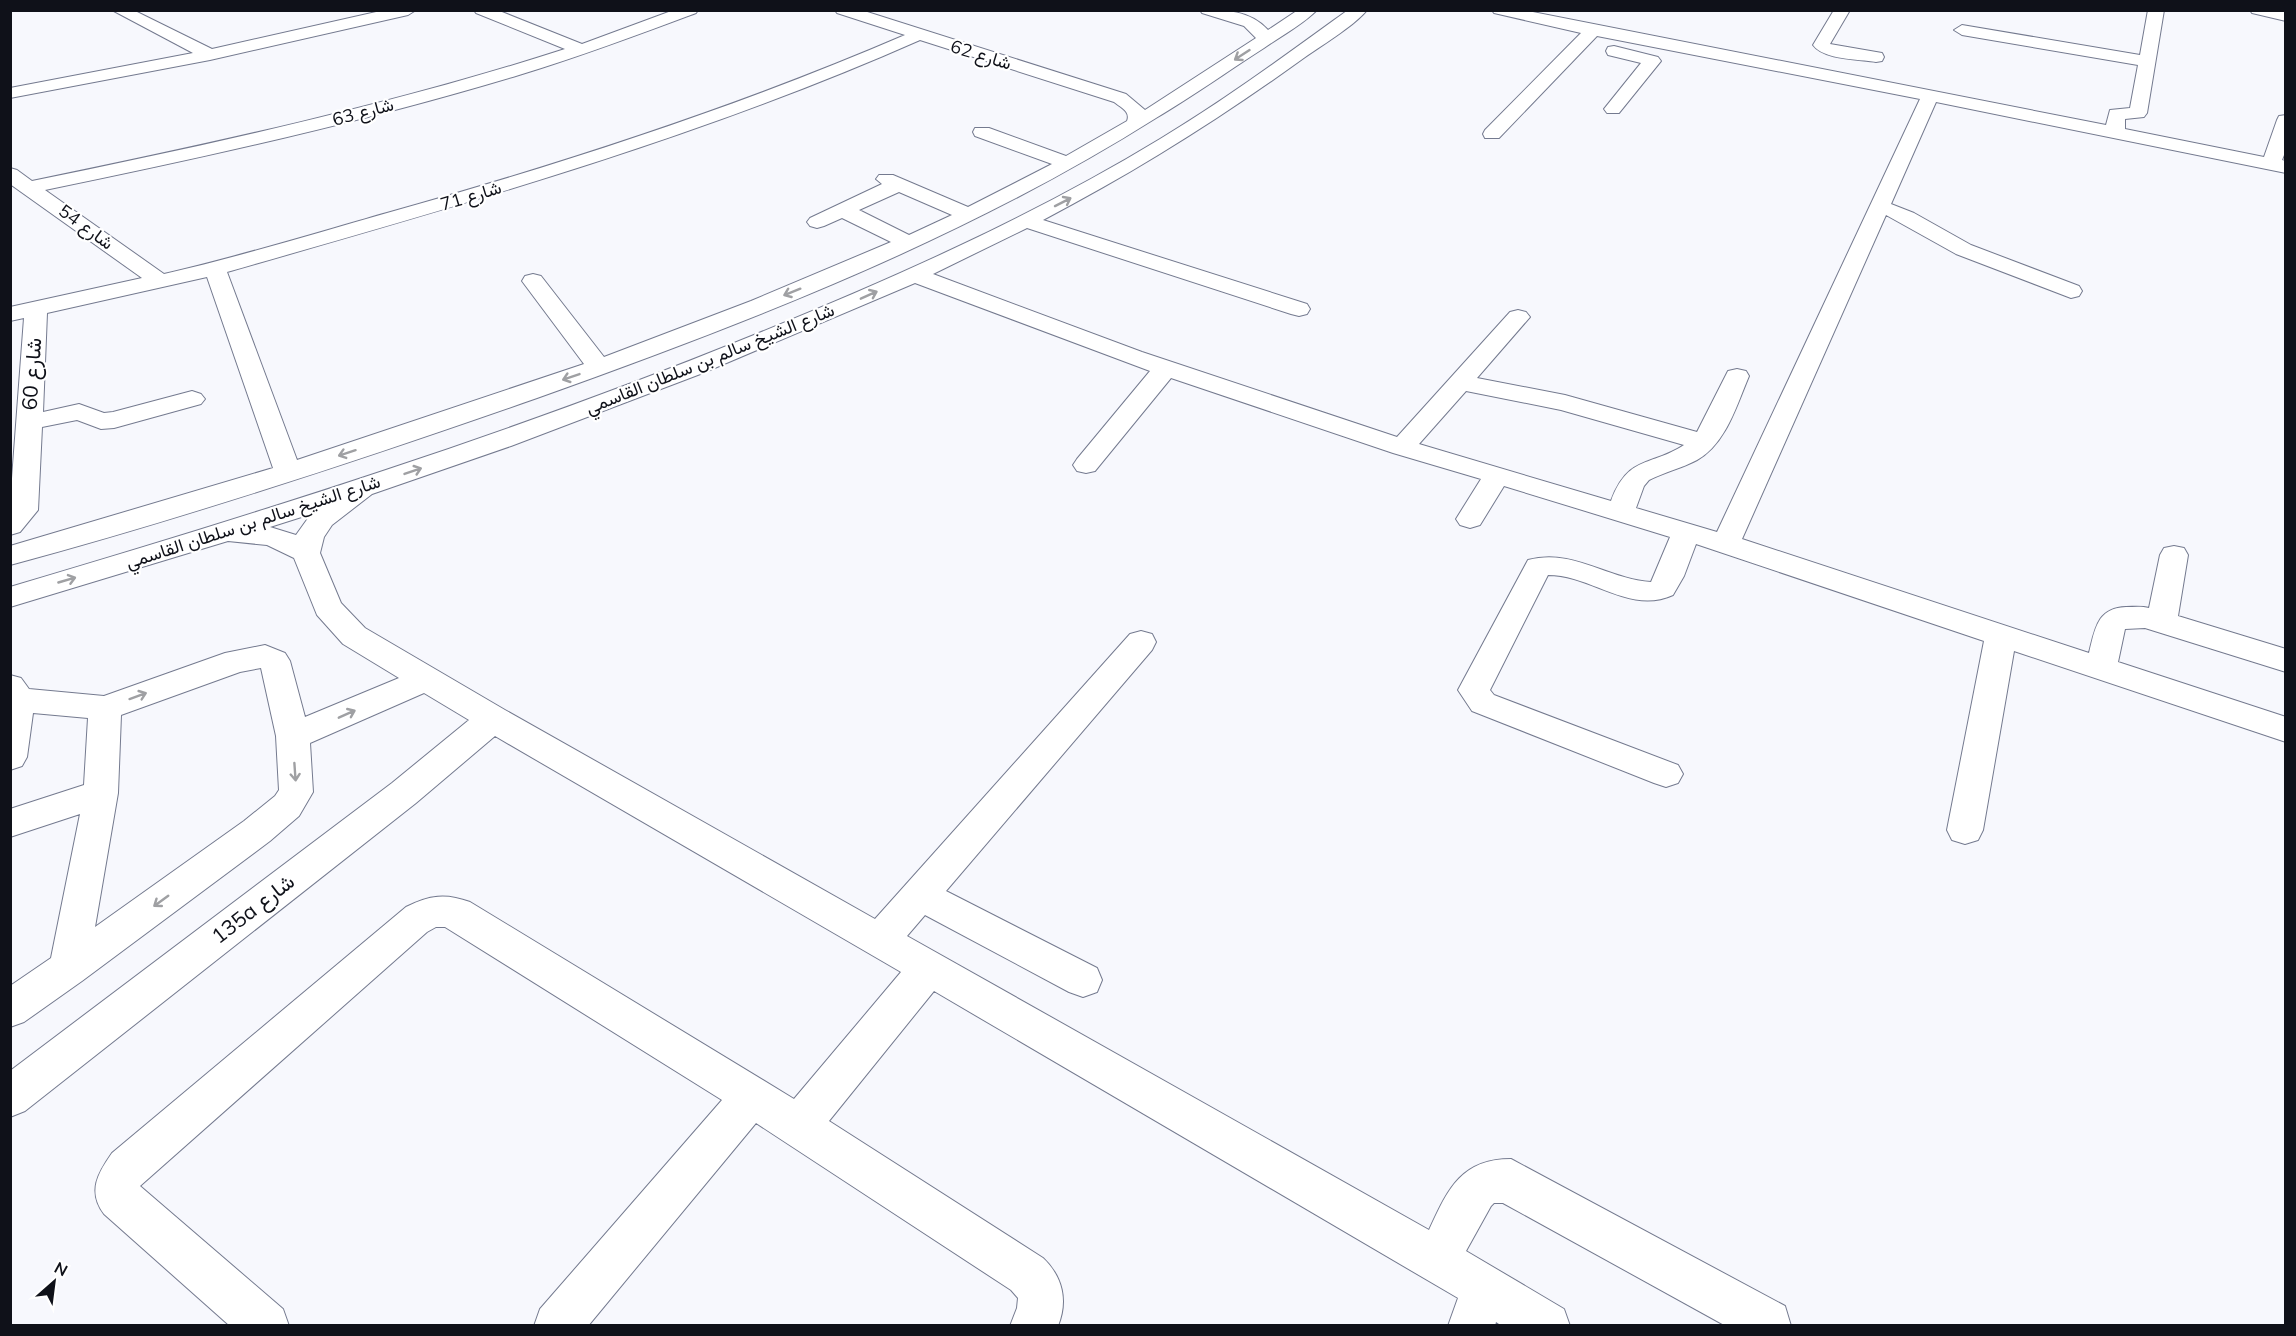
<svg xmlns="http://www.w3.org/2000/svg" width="2296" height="1336" font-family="Mulish,Vazirmatn,sans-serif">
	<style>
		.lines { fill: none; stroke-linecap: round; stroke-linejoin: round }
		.minor-casing { stroke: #747a8f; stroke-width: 2 }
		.minor { fill: #fff; fill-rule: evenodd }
		.oneway { stroke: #9fa0a3 }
		.labels { text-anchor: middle; stroke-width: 4.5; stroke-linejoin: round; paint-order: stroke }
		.far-street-label { font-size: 18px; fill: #0f1119; stroke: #fff }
		.street-label { font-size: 21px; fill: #0f1119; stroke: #fff }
	</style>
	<rect width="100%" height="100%" fill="#f7f8fd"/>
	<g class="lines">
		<g class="minor-casing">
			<g id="minor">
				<polygon points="112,10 133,10 212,49 385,10 416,10 408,15 210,60 10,98 10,88 193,53"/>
				<path d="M474 10H497L582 44 674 10H698L696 13C637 35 579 57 519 75 364 122 205 157 45 190L164 274C239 257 313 234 387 213 562 164 738 107 905 35L837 13 835 10H861L1126 94 1145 110 1256 38 1244 26 1202 13 1200 10C1225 10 1250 10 1268 30L1298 10H1317C1302 25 1281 36 1264 48 1228 71 1193 96 1156 118 964 239 750 322 537 398 363 459 188 517 10 565V546L273 468 207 277 47 313 43 412 79 404 104 413 113 412 192 391 201 394 205 399 201 404 114 428 101 429 77 420 42 427 38 510 20 532 10 535V505L24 318 10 321V307L142 278 10 184V168L17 170 32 181C212 144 391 105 565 49L476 13ZM920 40 1114 102C1120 107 1131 111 1127 121L1066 156 989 128H975L973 132 975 136 1052 164 968 207 893 175H879L876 179 882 184 810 218 807 222 810 226 817 228 824 226 842 218 891 242 751 301 604 357 541 276 533 274 525 276 522 281 584 364 297 460 227 272C461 205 697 139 920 40ZM899 192 952 215 909 235 859 210Z"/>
				<path d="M1348 10H1367C1353 27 1319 47 1301 60 1218 120 1133 173 1043 220L1307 304 1310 309 1307 314 1299 316 1291 314 1027 228 933 274 1142 352 1397 437 1510 312 1518 310 1526 312 1530 317 1477 378 1565 395 1697 432 1728 371 1737 369 1746 371 1749 376C1737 404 1726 444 1697 460 1682 468 1665 472 1649 480L1644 486 1636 508 1717 532 1920 99 1597 36 1499 138H1485L1483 134 1485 130 1581 33 1494 13 1492 10H1523L2106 125 2110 110 2130 108 2138 65 1962 35 1954 30 1962 25 2140 55 2148 10H2164L2147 113 2144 117 2125 119V129L2264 157 2277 120 2279 116 2286 115V150L2282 160 2286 161V173L1936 102 1891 204 1914 213 1971 245 2079 286 2082 291 2079 296 2071 298 1956 254 1886 215 1742 539 2089 653C2095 629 2097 608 2126 607 2134 607 2142 606 2149 608L2160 555 2164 548 2174 546 2184 548 2188 555 2178 616 2286 649V672L2145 628 2125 629 2118 662 2286 717V742L2014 651 1983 830 1978 840 1965 844 1952 840 1947 830 1984 641 1696 544 1684 576 1673 595C1630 615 1592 575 1548 575L1490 690 1494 695 1678 765 1683 774 1678 783 1666 787 1654 783 1472 711 1458 690 1528 560C1573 548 1607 579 1651 582L1670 537 1504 486 1480 525 1470 528 1460 525 1456 519 1481 479 1393 453 1171 378 1095 471 1086 473 1077 471 1073 465 1077 459 1150 371 915 283 703 373 511 446 372 494 332 525 324 537 320 553 341 603 365 628 505 710 875 919 1130 634 1141 631 1152 634 1156 642 1152 650 946 891 1097 968 1102 980 1097 992 1083 997 1069 992 925 915 907 936 1429 1230C1448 1189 1461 1159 1511 1159L1785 1306 1791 1326H1726L1503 1203H1494L1491 1206 1466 1251 1564 1309 1570 1326H1502L1496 1322 1495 1326H1448L1458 1298 934 991 829 1121 1043 1258C1063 1277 1068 1301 1058 1326H1010L1017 1308 1018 1298 1011 1290 756 1123 588 1326H534L540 1309 722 1100 445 927H436L427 932 140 1186 283 1309 289 1326H230L104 1214C87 1191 98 1173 112 1153L406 907C429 895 446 893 470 902L794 1099 901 972 495 736 416 803 25 1111 10 1117V1071L392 783 469 720 424 693 310 743 313 792 299 816 270 841 82 981 24 1022 10 1027V986L51 958 80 814 10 837V809L84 785 88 718 33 713 27 757 22 766 10 770V675L21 678 29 689 104 696 225 653 265 645 285 653 290 661 305 717 399 678 343 644 317 615 294 558 267 545 228 541 10 607V587C260 513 508 435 749 337 890 280 1030 218 1160 139 1225 100 1286 55 1348 10ZM1466 391 1561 410 1684 445C1650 467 1628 455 1611 501L1419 444ZM311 514 296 535 270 527ZM261 668 276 736 279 790 275 796 244 821 95 927 118 793 121 715 240 672Z"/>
				<path d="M1834 10H1850L1830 44 1882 53 1884 57 1882 61 1876 62C1858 59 1824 60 1813 45Z"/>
				<polygon points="2250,10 2286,11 2286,21 2252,13"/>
				<polygon points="1614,46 1658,57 1661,61 1619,113 1607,113 1604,109 1641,63 1608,55 1606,51 1608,47"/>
			</g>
		</g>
		<use href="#minor" class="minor"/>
	</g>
	<defs><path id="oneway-shaft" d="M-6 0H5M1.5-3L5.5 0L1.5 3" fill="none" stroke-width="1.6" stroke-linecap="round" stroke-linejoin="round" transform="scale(1.5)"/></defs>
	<g class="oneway">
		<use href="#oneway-shaft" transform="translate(1242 55) rotate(147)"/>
		<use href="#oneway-shaft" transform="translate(1063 202) rotate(-27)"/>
		<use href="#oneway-shaft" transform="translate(792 292) rotate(158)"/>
		<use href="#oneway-shaft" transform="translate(869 295) rotate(-24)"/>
		<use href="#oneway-shaft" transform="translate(571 377) rotate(161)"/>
		<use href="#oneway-shaft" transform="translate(347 453) rotate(162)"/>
		<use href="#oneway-shaft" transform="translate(413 471) rotate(-19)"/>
		<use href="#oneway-shaft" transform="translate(67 580) rotate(-16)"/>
		<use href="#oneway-shaft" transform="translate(138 696) rotate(-20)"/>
		<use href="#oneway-shaft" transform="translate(347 714) rotate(-24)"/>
		<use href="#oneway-shaft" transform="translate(295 772) rotate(86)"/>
		<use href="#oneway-shaft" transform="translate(161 901) rotate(144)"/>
	</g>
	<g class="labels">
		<g class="far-street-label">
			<text transform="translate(981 55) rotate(17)" y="6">شارع 62</text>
			<text transform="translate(363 112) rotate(-15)" y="6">شارع 63</text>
			<text transform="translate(471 196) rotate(-17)" y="6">شارع 71</text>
			<text transform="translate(86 227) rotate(36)" y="6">شارع 54</text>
			<text transform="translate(710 359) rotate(-22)" y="6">شارع الشيخ سالم بن سلطان القاسمي</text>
			<text transform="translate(253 522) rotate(-18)" y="6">شارع الشيخ سالم بن سلطان القاسمي</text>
		</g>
		<g class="street-label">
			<text transform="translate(32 374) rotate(-86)" y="7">شارع 60</text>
			<text transform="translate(253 909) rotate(-38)" y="7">135a شارع</text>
		</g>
	</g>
	<rect width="2296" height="1336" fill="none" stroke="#0f1119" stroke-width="24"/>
	<g transform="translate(54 1282) rotate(28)" stroke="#ffffff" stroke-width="4.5" paint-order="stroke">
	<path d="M0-4.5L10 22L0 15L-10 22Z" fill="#0f1119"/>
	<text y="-9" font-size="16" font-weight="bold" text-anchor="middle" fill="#0f1119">N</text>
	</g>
</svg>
